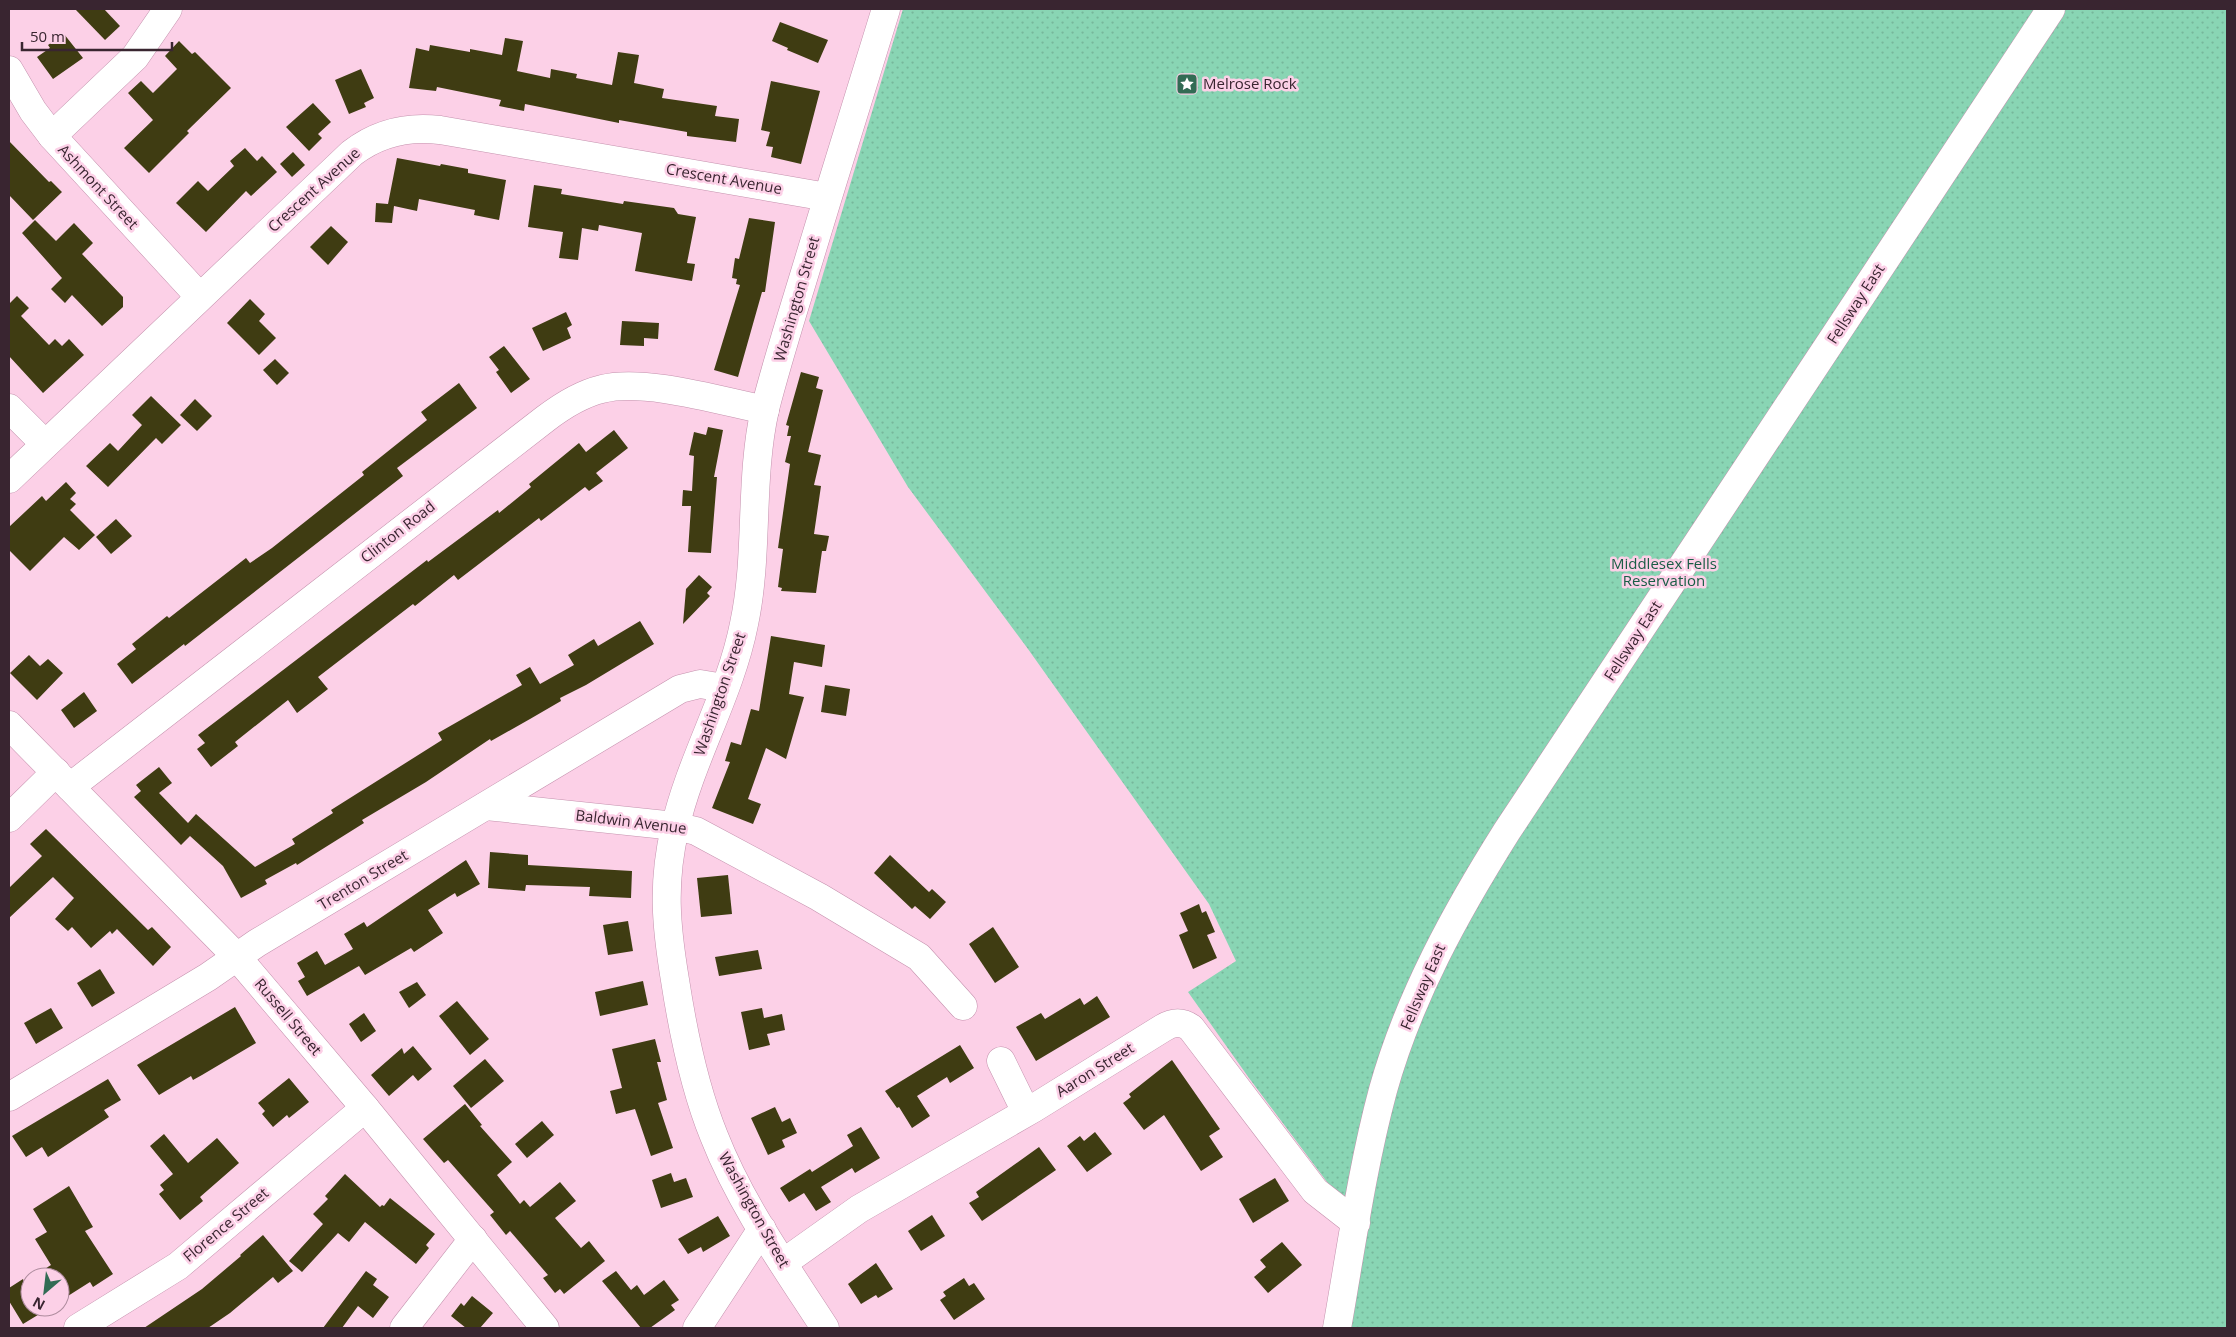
<svg xmlns="http://www.w3.org/2000/svg" width="2236" height="1337" font-family="'Open Sans',sans-serif">
	<style>
		.park { fill: url(#park-dots) }
		.building { fill: #3f3c12 }
		.lines { fill: none; stroke-linecap: round; stroke-linejoin: round }
		.minor-casing { stroke: #c491ad; stroke-width: 29 }
		.major-casing { stroke: #c491ad; stroke-width: 29 }
		.minor { stroke: #fff; stroke-width: 28 }
		.major { stroke: #fff; stroke-width: 28 }
		.labels { text-anchor: middle; stroke-width: 5; stroke-linejoin: round; paint-order: stroke }
		.poi-label { font-size: 15px; fill: #392530; stroke: #fcd0e7; text-anchor: start }
		.street-label { font-size: 15px; fill: #392530; stroke: #fcd0e7 }
		.park-label { font-size: 15px; fill: #195d45; stroke: #fcd0e7 }
	</style>
	<defs>
		<pattern id="park-dots" width="8" height="8" patternUnits="userSpaceOnUse" patternTransform="scale(1.25)"><rect width="8" height="8" fill="#89d5b4"/><path d="M2 2h.1M6 6h.1" fill="none" stroke="#77b79b" stroke-width="1.8" stroke-linecap="round"/></pattern>
	</defs>
	<rect width="100%" height="100%" fill="#fcd0e7"/>
	<polygon class="park" points="903,9 2227,9 2227,1328 1349,1328 1366,1234 1249,1078 1188,992 1236,961 1209,904 1028,649 908,487 809,321"/>
	<g class="building">
		<polygon points="75,9 104,9 120,26 105,40"/>
		<polygon points="780,22 828,40 818,63 787,50 788,48 772,41"/>
		<polygon points="64,34 83,58 53,79 37,57 50,48 48,45"/>
		<polygon points="505,38 523,41 517,71 550,78 551,69 577,74 576,78 612,85 618,52 639,55 634,83 664,89 662,98 717,106 715,116 739,119 736,142 687,136 687,132 619,120 619,123 525,104 524,111 499,106 501,100 437,87 436,91 409,88 416,48 429,51 430,45 470,52 470,49 502,55"/>
		<polygon points="179,41 192,54 195,52 231,88 187,131 189,133 149,173 124,148 153,120 128,93 141,81 153,93 177,69 165,56"/>
		<polygon points="361,69 374,98 364,103 366,107 349,114 335,80"/>
		<polygon points="771,81 820,91 801,164 771,157 773,147 766,146 770,132 761,130"/>
		<polygon points="313,103 331,122 318,134 322,138 309,151 286,127"/>
		<polygon points="9,141 49,182 51,181 62,192 33,220 9,195"/>
		<polygon points="245,148 257,161 262,156 277,172 251,196 246,191 206,232 176,203 198,181 208,191 234,166 230,161"/>
		<polygon points="293,152 305,165 292,177 280,164"/>
		<polygon points="397,158 440,166 441,164 468,169 468,173 506,180 499,220 474,215 475,210 419,199 417,211 394,206 392,223 375,222 376,203 388,204"/>
		<polygon points="534,185 562,189 561,194 623,204 624,201 674,208 678,214 696,217 687,263 695,264 692,281 635,271 642,233 599,225 598,231 582,228 578,260 559,258 563,232 528,227"/>
		<polygon points="749,218 775,222 765,292 762,292 738,377 714,370 740,285 736,284 737,279 732,278 735,258 739,259"/>
		<polygon points="35,220 56,241 74,223 93,243 82,254 123,297 123,307 102,326 72,295 65,303 51,289 62,278 22,233"/>
		<polygon points="331,226 348,242 328,265 310,247"/>
		<polygon points="17,296 29,308 21,316 49,345 55,339 62,346 69,339 84,355 43,393 9,356 9,304"/>
		<polygon points="250,299 265,314 259,321 276,338 259,355 227,323"/>
		<polygon points="566,312 572,325 567,328 571,338 543,351 532,328"/>
		<polygon points="622,321 659,323 658,339 644,338 644,346 620,345"/>
		<polygon points="504,346 530,379 511,393 496,372 499,370 489,357"/>
		<polygon points="275,359 289,373 277,385 263,370"/>
		<polygon points="801,372 819,377 816,388 823,390 808,452 821,455 814,485 821,486 814,534 829,536 826,551 822,551 816,593 781,591 782,588 778,587 783,549 778,548 790,464 785,462 791,436 787,436 789,426 786,425"/>
		<polygon points="459,383 477,408 397,468 403,476 185,646 184,644 132,684 117,664 136,649 132,644 167,616 169,618 246,558 250,563 272,548 364,475 362,472 427,420 421,412"/>
		<polygon points="151,396 181,425 162,444 156,438 108,487 86,466 110,443 118,451 142,425 132,415"/>
		<polygon points="195,399 212,416 197,431 180,415"/>
		<polygon points="708,427 723,430 714,477 717,477 711,553 688,552 691,506 682,506 683,490 692,491 694,456 689,455 694,432 706,435"/>
		<polygon points="614,430 628,448 596,473 603,481 589,491 585,487 541,521 539,518 458,580 454,575 415,606 413,604 318,677 328,689 297,713 288,700 235,742 238,746 211,767 197,749 205,743 198,735 427,560 428,562 498,510 499,513 531,487 529,484 579,443 586,452"/>
		<polygon points="66,482 76,493 70,499 76,504 70,510 95,535 79,550 64,537 30,571 9,550 9,527 42,496 46,501"/>
		<polygon points="116,519 132,536 111,554 96,537"/>
		<polygon points="699,575 712,587 707,593 710,596 683,624 686,589"/>
		<polygon points="640,621 654,644 586,685 560,698 561,701 530,719 491,741 490,739 426,782 362,820 364,823 297,865 296,863 265,880 267,884 241,898 223,866 190,836 181,845 134,797 141,791 136,785 159,767 172,783 159,793 188,823 196,814 255,867 295,844 292,839 333,813 331,810 442,740 438,733 522,685 516,675 530,667 540,684 574,665 568,655 594,639 598,646"/>
		<polygon points="771,636 825,645 822,667 794,662 789,694 804,697 786,759 766,748 748,799 761,804 753,824 712,808 730,762 725,761 731,742 741,745 751,709 759,711"/>
		<polygon points="29,655 40,666 48,659 63,673 37,700 10,673"/>
		<polygon points="825,685 850,689 846,716 821,712"/>
		<polygon points="84,692 97,711 74,728 61,710"/>
		<polygon points="46,829 148,930 152,927 171,947 153,966 117,929 112,934 110,931 91,948 72,927 68,931 55,919 74,898 53,877 9,918 9,888 42,856 30,844"/>
		<polygon points="490,852 528,855 528,865 632,871 631,898 589,896 590,887 526,885 525,891 488,888"/>
		<polygon points="890,855 929,892 932,889 946,902 930,919 915,906 912,909 874,873"/>
		<polygon points="466,860 480,884 457,897 455,893 428,910 443,933 414,952 411,948 365,975 359,966 307,996 298,981 305,977 297,963 317,951 325,965 353,949 344,934 364,922 367,927"/>
		<polygon points="728,875 732,914 701,917 697,878"/>
		<polygon points="1199,904 1202,913 1206,911 1215,932 1207,935 1217,958 1193,969 1179,935 1188,931 1180,913"/>
		<polygon points="628,921 633,951 608,955 603,925"/>
		<polygon points="993,927 1019,967 995,983 969,944"/>
		<polygon points="758,950 762,969 719,976 715,957"/>
		<polygon points="100,969 115,993 92,1007 77,983"/>
		<polygon points="643,981 648,1005 600,1016 595,992"/>
		<polygon points="417,982 426,995 409,1008 399,992"/>
		<polygon points="1097,996 1110,1017 1036,1061 1016,1027 1041,1013 1045,1019 1080,998 1084,1005"/>
		<polygon points="457,1001 489,1039 470,1055 439,1016"/>
		<polygon points="235,1007 256,1043 202,1075 193,1080 191,1076 159,1095 137,1065"/>
		<polygon points="51,1008 63,1028 36,1044 24,1023"/>
		<polygon points="762,1008 764,1018 782,1014 785,1030 767,1034 770,1045 749,1050 741,1012"/>
		<polygon points="364,1013 376,1031 361,1042 349,1024"/>
		<polygon points="655,1039 661,1062 657,1062 667,1100 658,1103 673,1148 651,1156 635,1109 616,1114 610,1091 622,1088 612,1049"/>
		<polygon points="960,1045 974,1068 950,1083 947,1077 917,1096 930,1116 912,1128 899,1107 897,1108 885,1091"/>
		<polygon points="413,1046 432,1069 418,1081 413,1075 389,1096 371,1075 402,1048 404,1054"/>
		<polygon points="485,1059 504,1081 471,1108 453,1086"/>
		<polygon points="1172,1060 1220,1129 1209,1136 1223,1157 1201,1171 1164,1115 1144,1130 1123,1103 1131,1097 1129,1094"/>
		<polygon points="289,1078 309,1102 289,1118 287,1115 273,1127 262,1114 265,1111 258,1103"/>
		<polygon points="108,1079 121,1100 104,1110 109,1117 48,1157 42,1147 26,1157 12,1136"/>
		<polygon points="465,1104 482,1125 480,1126 512,1162 497,1175 520,1204 524,1200 530,1207 560,1182 576,1201 555,1218 581,1248 589,1241 605,1261 564,1294 560,1289 555,1293 543,1278 548,1275 510,1231 506,1235 490,1215 494,1212 448,1160 444,1163 423,1139"/>
		<polygon points="775,1107 782,1122 790,1118 797,1133 782,1140 785,1147 768,1155 751,1118"/>
		<polygon points="542,1121 554,1135 527,1158 515,1144"/>
		<polygon points="861,1127 880,1158 855,1173 852,1168 821,1187 831,1202 816,1211 804,1193 789,1202 780,1188 810,1169 812,1172 853,1146 847,1135"/>
		<polygon points="1095,1132 1112,1154 1087,1172 1067,1146 1080,1136 1084,1141"/>
		<polygon points="164,1134 188,1163 217,1138 239,1163 200,1197 203,1201 180,1220 159,1194 164,1190 160,1185 173,1174 150,1146"/>
		<polygon points="1039,1147 1056,1170 982,1221 969,1203 979,1197 976,1192"/>
		<polygon points="671,1173 674,1182 686,1178 693,1197 661,1208 652,1180"/>
		<polygon points="345,1174 380,1207 382,1205 384,1206 390,1198 435,1234 426,1245 429,1248 416,1264 365,1222 349,1242 338,1233 302,1272 289,1261 323,1224 313,1214 328,1199 325,1196"/>
		<polygon points="1275,1178 1289,1201 1253,1223 1239,1199"/>
		<polygon points="69,1186 93,1227 85,1231 113,1274 93,1287 90,1282 60,1301 60,1277 32,1277 51,1265 35,1239 47,1232 33,1209"/>
		<polygon points="932,1215 945,1236 921,1251 908,1231"/>
		<polygon points="718,1216 730,1236 703,1252 701,1247 688,1254 678,1239"/>
		<polygon points="263,1235 293,1271 278,1283 273,1277 230,1313 208,1328 144,1328 202,1289 241,1256 240,1255"/>
		<polygon points="1282,1242 1302,1265 1268,1293 1254,1277 1266,1267 1260,1260"/>
		<polygon points="876,1263 893,1289 878,1298 876,1295 861,1304 848,1284"/>
		<polygon points="366,1271 377,1279 373,1285 389,1297 373,1318 358,1306 342,1328 323,1328"/>
		<polygon points="616,1271 631,1290 637,1285 644,1295 664,1280 679,1300 671,1305 675,1310 650,1328 641,1328 602,1281"/>
		<polygon points="30,1278 30,1307 51,1307 23,1324 9,1301 9,1288 23,1279 24,1282"/>
		<polygon points="964,1278 969,1286 974,1283 985,1299 954,1320 940,1300 946,1296 943,1292"/>
		<polygon points="472,1296 493,1313 480,1328 466,1328 451,1316 461,1303 464,1306"/>
	</g>
	<g class="lines">
		<g class="minor-casing">
			<g id="minor">
				<polyline points="9,70 33,111 52,136 199,296"/>
				<polyline points="52,136 135,57 168,9"/>
				<polyline points="9,408 45,444"/>
				<path d="M9 479 352 153C378 133 407 126 440 130L827 197"/>
				<polyline points="9,725 237,957 365,1108 545,1328"/>
				<path d="M70 787 545 419C562 406 581 394 602 389 644 378 721 401 765 410"/>
				<polyline points="486,806 675,826 696,831 819,897 919,957 963,1006"/>
				<polyline points="9,818 56,772"/>
				<polyline points="1001,1061 1026,1112"/>
				<polyline points="9,1097 208,977 257,943 680,689 700,684 724,688"/>
				<path d="M783 1263 859 1209 1034 1108 1163 1028C1173 1022 1181 1021 1191 1028L1315 1191 1356 1223"/>
				<polyline points="78,1328 178,1266 365,1108"/>
				<polyline points="404,1328 473,1239"/>
				<polyline points="697,1328 762,1229"/>
			</g>
		</g>
		<g class="major-casing">
			<g id="major">
				<path d="M825 1328C785 1266 741 1205 714 1136 694 1087 683 1032 675 980 666 926 662 883 675 828 691 758 730 695 744 624 759 554 749 480 765 409 777 362 792 315 806 269 832 182 860 95 886 9"/>
				<path d="M1337 1328C1351 1249 1362 1168 1383 1090 1409 997 1456 912 1507 831L2051 9"/>
			</g>
		</g>
		<use href="#minor" class="minor"/>
		<use href="#major" class="major"/>
	</g>
	<defs>
		<g id="sight-square" transform="scale(1.125)"><rect x="-9" y="-9" width="18" height="18" rx="4" fill="#326b54" stroke="#fcd0e7"/><path d="M0-6L1.8-2.2L6-1.7L2.9 1.2L3.7 5.4L0 3.3L-3.7 5.4L-2.9 1.2L-6-1.7L-1.8-2.2Z" fill="#fff"/></g>
	</defs>
	<g fill-rule="evenodd">
		<use href="#sight-square" x="1187" y="84"/>
	</g>
	<g class="labels">
		<g class="poi-label">
			<text x="1203" y="89">Melrose Rock</text>
		</g>
		<g class="street-label">
			<text transform="translate(724 179) rotate(10)" y="5">Crescent Avenue</text>
			<text transform="translate(98 187) rotate(47)" y="5">Ashmont Street</text>
			<text transform="translate(314 190) rotate(-42)" y="5">Crescent Avenue</text>
			<text transform="translate(797 299) rotate(-74)" y="5">Washington Street</text>
			<text transform="translate(1856 304) rotate(-57)" y="5">Fellsway East</text>
			<text transform="translate(398 532) rotate(-38)" y="5">Clinton Road</text>
			<text transform="translate(1633 641) rotate(-57)" y="5">Fellsway East</text>
			<text transform="translate(720 694) rotate(-71)" y="5">Washington Street</text>
			<text transform="translate(631 822) rotate(7)" y="5">Baldwin Avenue</text>
			<text transform="translate(363 880) rotate(-31)" y="5">Trenton Street</text>
			<text transform="translate(1423 987) rotate(-67)" y="5">Fellsway East</text>
			<text transform="translate(288 1017) rotate(50)" y="5">Russell Street</text>
			<text transform="translate(1095 1070) rotate(-32)" y="5">Aaron Street</text>
			<text transform="translate(754 1210) rotate(61)" y="5">Washington Street</text>
			<text transform="translate(226 1225) rotate(-40)" y="5">Florence Street</text>
		</g>
		<g class="park-label">
			<text x="1664" y="569">Middlesex Fells<tspan x="1664" dy="17">Reservation</tspan></text>
		</g>
	</g>
	<rect width="2236" height="1337" fill="none" stroke="#392530" stroke-width="20"/>
	<g transform="translate(45 1292) rotate(208)"><circle r="24" fill="#fcd0e7" stroke="#ae8c9e"/>
	<path d="M0-4L9 19L0 12L-9 19Z" fill="#326b54"/>
	<text y="-8" font-size="14" font-weight="bold" text-anchor="middle" fill="#392530">N</text>
	</g>
	<path d="M22 42v8h150v-8" fill="none" stroke="#392530" stroke-width="2.5"/>
	<text x="30" y="42" font-size="15" fill="#392530" stroke="#fcd0e7" stroke-width="4" paint-order="stroke">50 m</text>
</svg>
